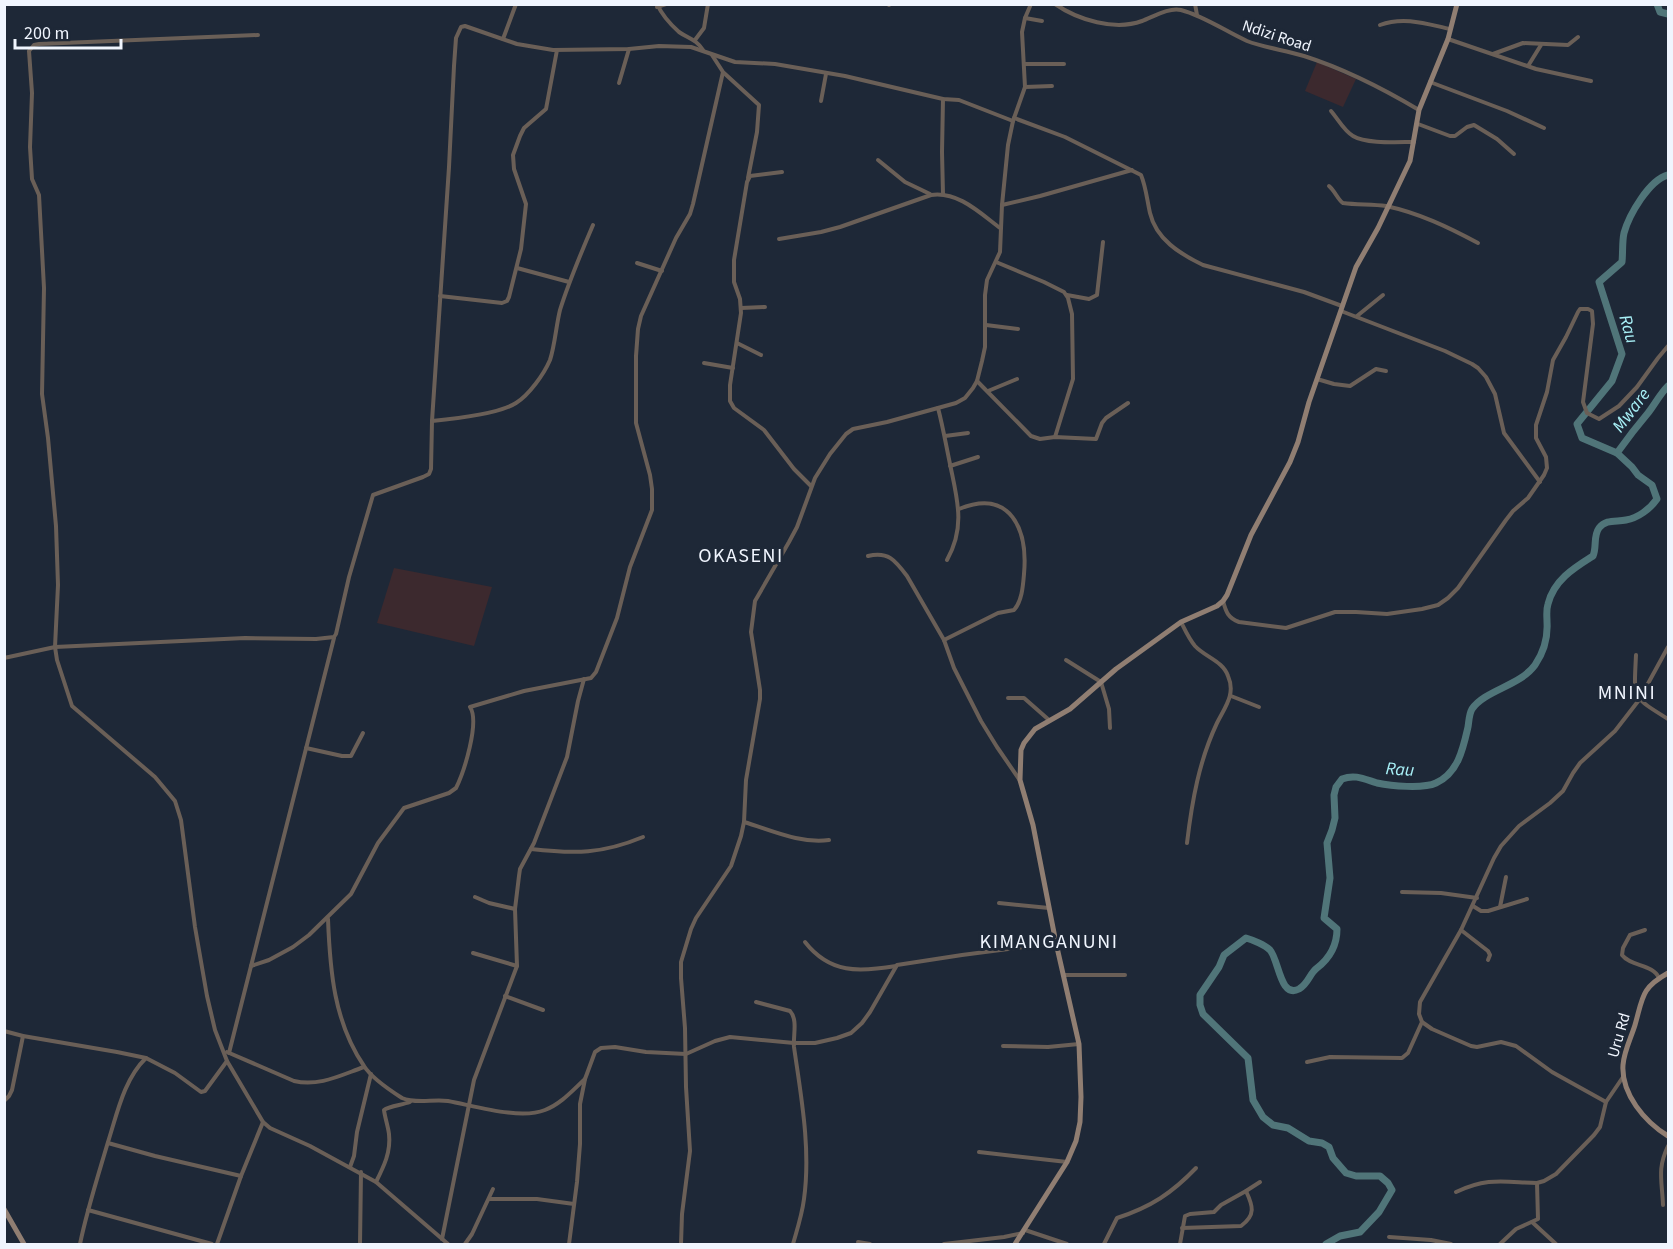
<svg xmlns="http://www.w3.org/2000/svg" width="1673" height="1249" font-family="'Source Sans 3',sans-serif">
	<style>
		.education { fill: #3c292e }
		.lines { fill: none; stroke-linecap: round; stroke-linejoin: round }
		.river { stroke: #507579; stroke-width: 7 }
		.street { stroke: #6a5f57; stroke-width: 4 }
		.secondary { stroke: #907e72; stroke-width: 5 }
		.labels { text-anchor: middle; stroke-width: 6; stroke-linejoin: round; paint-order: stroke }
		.street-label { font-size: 16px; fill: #f0f5fe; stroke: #1e2837 }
		.water-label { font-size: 18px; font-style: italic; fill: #a8f0f7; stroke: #1e2837 }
		.quarter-label { font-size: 20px; letter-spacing: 1.5px; fill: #f0f5fe; stroke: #1e2837 }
	</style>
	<rect width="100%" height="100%" fill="#1e2837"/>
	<g class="education">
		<polygon points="1317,62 1356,79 1343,107 1305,91"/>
		<polygon points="394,568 492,587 474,646 377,623"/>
	</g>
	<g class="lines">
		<g class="river">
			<polyline points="1657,4 1660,12 1668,14"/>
			<path d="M1617 453C1627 439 1637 426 1648 413 1655 404 1660 394 1668 386"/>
			<path d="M1326 1244 1340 1236 1360 1232 1379 1212 1392 1190 1388 1183 1380 1176H1356L1346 1173 1333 1158 1329 1147 1322 1143 1309 1141 1288 1128 1273 1125 1263 1117 1253 1100 1248 1058 1203 1014 1200 1005V995L1219 967 1224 955 1246 938C1253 940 1265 945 1270 950 1279 960 1280 999 1299 989 1309 983 1309 974 1317 968 1330 958 1337 946 1337 929L1324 918 1330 878 1327 843 1332 830 1335 818 1334 795 1336 787 1342 779C1355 774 1364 779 1377 783 1391 786 1423 789 1436 783 1458 773 1463 749 1468 727 1469 721 1469 714 1472 709 1485 690 1520 686 1535 665 1544 652 1548 638 1547 622 1547 616 1546 610 1548 604 1554 580 1574 568 1593 556 1597 547 1593 536 1599 528 1606 519 1616 522 1626 520 1638 518 1650 509 1657 499L1652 485 1638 475 1632 467 1617 453 1582 438 1577 424 1612 381 1622 354 1599 282 1622 262C1623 252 1622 242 1624 233 1629 215 1649 180 1668 175"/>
		</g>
		<g class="street">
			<path d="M657 4C662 15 670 24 679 32 689 39 696 39 703 50"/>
			<path d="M1055 4C1078 20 1115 31 1142 21 1153 17 1169 7 1181 10 1204 16 1225 31 1247 41 1265 48 1285 50 1304 56 1345 69 1382 88 1419 110"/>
			<polyline points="1195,4 1197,15"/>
			<polyline points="889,5 889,4"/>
			<polyline points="657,7 666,4"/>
			<polyline points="1025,18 1042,21"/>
			<path d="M1380 25C1404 16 1427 24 1450 29"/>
			<polyline points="258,35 39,44 34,45 29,51 32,93 30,147 32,179 39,195 44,288 42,394 48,438 56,526 58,585 55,647 57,660 72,706 155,777 175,801 181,820 195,927 207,996 215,1030 227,1061 263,1122 270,1128 310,1146 376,1182 448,1244"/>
			<polyline points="503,39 516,4"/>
			<polyline points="1448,39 1536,69 1591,81"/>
			<polyline points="695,40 704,28 708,4"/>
			<polyline points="1493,54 1523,43 1568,45 1578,37"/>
			<polyline points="1025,64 1064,64"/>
			<polyline points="1528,66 1541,45"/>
			<polyline points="724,73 759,105 757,132 748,178"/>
			<polyline points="1430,82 1507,111 1544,128"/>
			<polyline points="619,83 629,49"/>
			<polyline points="1025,87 1052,86"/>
			<polyline points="943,99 942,152 943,194"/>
			<polyline points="821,101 826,74"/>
			<path d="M1331 111C1338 119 1344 131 1353 136 1366 144 1397 142 1414 142"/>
			<path d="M1014 118 1065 137 1141 175C1146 187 1147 200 1150 213 1156 239 1180 254 1203 265L1304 292 1342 306"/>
			<polyline points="1418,124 1450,136 1455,136 1467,127 1474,125 1497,139 1514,154"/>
			<polyline points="878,160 905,182 930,194"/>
			<polyline points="782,172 750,176 747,182 734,260 734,282 740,299 741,313 730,385 730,401 734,408 764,430 794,469 811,486"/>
			<path d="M1329 186C1335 191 1338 200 1343 203 1357 205 1372 204 1386 206 1419 213 1448 227 1478 243"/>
			<polyline points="1002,205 1040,196 1132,170"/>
			<path d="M779 239 821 232 840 227 931 195C958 191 980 213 1000 228"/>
			<polyline points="996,262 1044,282 1064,292 1068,298 1072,314 1073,379 1055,437"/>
			<polyline points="637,263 662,271"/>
			<polyline points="517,268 569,282"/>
			<polyline points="1067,295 1089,299 1097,295 1103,242"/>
			<polyline points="440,296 502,303 507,301 509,297 521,249 526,204 514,169 513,155 520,136 524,128 546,109 557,50"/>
			<polyline points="741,308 765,307"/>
			<polyline points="1341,311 1445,351 1472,364 1478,368 1486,377 1495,394 1504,433 1540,482"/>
			<polyline points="1357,316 1383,295"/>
			<polyline points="986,325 1018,329"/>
			<polyline points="737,343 761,355"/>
			<polyline points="704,363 733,368"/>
			<polyline points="1317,379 1334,384 1350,386 1376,369 1386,371"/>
			<polyline points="977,381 1031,436 1040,439 1055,437 1096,439 1102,423 1106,418 1128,403"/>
			<polyline points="988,391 1017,379"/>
			<path d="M938 408C943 427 946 445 950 464 957 499 966 526 947 560"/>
			<path d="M432 421C453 419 499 414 516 403 529 395 544 374 550 360 555 345 556 326 560 310 569 281 581 253 593 225"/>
			<polyline points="945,436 968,433"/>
			<polyline points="950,466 978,457"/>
			<path d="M868 556C888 551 895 560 907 576L944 640 954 668 981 721 997 747 1019 779"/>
			<path d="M1223 601C1226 612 1228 618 1239 622L1286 628 1335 612H1356L1387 614 1422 609 1438 605 1448 598 1458 588 1506 520 1513 511 1528 498 1544 475 1547 468 1546 457 1536 438V425L1547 392 1553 360 1566 337 1578 312 1580 309H1588L1592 311 1593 324 1583 402 1587 413 1599 419 1619 406 1637 387 1658 358 1668 346"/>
			<path d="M1181 622C1185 630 1189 639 1195 646 1205 657 1223 661 1228 676 1236 694 1225 707 1217 723 1199 761 1192 801 1187 843"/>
			<path d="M944 640 998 613 1014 610C1022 601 1023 586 1024 574 1028 530 1011 488 959 509"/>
			<path d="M1636 655C1634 699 1631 696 1668 719"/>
			<polyline points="4,658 55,647 245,638 316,639 334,637 336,634 349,577 373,495 423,477 429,474 431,469 432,421 449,167 454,66 456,38 461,27 465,26 517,44 553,50 629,49 659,46 691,47 735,62 775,64 845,76 943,99 959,100 1013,121"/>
			<polyline points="1066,660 1101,682 1109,709 1110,728"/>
			<polyline points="1231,696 1259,707"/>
			<polyline points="1008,698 1024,698 1049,720"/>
			<polyline points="306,748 342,756 351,756 363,733"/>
			<path d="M744 822C771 830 800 844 829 840"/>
			<path d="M531 849C575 854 602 854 643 837"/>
			<polyline points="1402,892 1441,893 1477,898"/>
			<polyline points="475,897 489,903 515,909"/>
			<polyline points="999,903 1049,908"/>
			<polyline points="1473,906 1481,911 1488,911 1527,899"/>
			<polyline points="1500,907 1506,877"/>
			<path d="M328 919C330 971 334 1022 364 1066 371 1077 391 1091 402 1098 415 1104 433 1099 448 1101 475 1106 520 1120 545 1110 561 1104 573 1090 585 1079"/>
			<polyline points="1461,930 1488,951 1490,955 1488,960"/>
			<path d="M1645 930 1630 935 1623 948 1622 955C1631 967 1653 964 1659 978"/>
			<path d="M805 942C830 974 859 972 896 966"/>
			<polyline points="473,953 517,966"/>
			<path d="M251 966 269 960 293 947 309 935 351 894 378 843 404 808 449 793 456 788C464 772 480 722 470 707L524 691 591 678 596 672 617 618 630 567 652 510V489L650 475 636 423V356L638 329 641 316 676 238 690 214 693 204 723 72 712 55"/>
			<polyline points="1064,975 1125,975"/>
			<polyline points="505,996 543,1010"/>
			<path d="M756 1002 790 1011C798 1020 793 1035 794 1047 801 1096 811 1149 804 1199 802 1215 797 1230 793 1244"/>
			<polyline points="4,1031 23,1036 117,1052 146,1058 175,1073 201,1092 205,1091 227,1061"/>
			<polyline points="1003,1046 1048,1047 1079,1044"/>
			<path d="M227 1052 294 1081C319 1087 341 1075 364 1067"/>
			<polyline points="229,1053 334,638"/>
			<polyline points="1307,1062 1330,1057 1402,1058 1408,1053 1422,1022"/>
			<polyline points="4,1101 9,1096 12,1090 23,1036"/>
			<polyline points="1606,1102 1552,1072 1516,1046 1501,1042 1477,1047 1471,1046 1432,1029 1422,1022 1419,1014 1420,1002 1461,930 1494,858 1501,846 1519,826 1550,803 1563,791 1573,773 1580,763 1615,731 1639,700 1668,647"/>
			<polyline points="108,1143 155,1156 241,1176"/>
			<polyline points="979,1152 1067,1162"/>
			<polyline points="350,1167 354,1156 357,1132 371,1074"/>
			<path d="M376 1182C384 1166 391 1152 389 1134 388 1126 385 1118 384 1110 389 1106 402 1105 410 1102"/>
			<path d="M1456 1192C1488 1177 1503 1182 1537 1183L1544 1181 1556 1174 1594 1135 1600 1127 1606 1102 1623 1077"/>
			<polyline points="489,1199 537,1199 574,1204"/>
			<path d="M1663 1205C1662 1180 1657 1169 1668 1146"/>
			<polyline points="88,1210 212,1244"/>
			<polyline points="1532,1222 1556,1244"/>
			<path d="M1182 1228 1241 1226C1256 1215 1253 1206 1246 1191"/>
			<polyline points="1025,1230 1067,1244"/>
			<polyline points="1389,1237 1431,1240 1451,1244"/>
			<polyline points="442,1239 474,1080 517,966 515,909 519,876 520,869 534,843 567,757 578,701 584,679"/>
			<polyline points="858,1242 870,1244"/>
			<path d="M80 1244C87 1210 98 1176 108 1142 117 1114 124 1079 146 1058"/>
			<polyline points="217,1244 241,1176 263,1122"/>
			<polyline points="360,1244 361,1172"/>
			<polyline points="465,1244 472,1234 493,1189"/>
			<polyline points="569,1244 577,1182 580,1144 580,1104 585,1079 595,1052 601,1048 615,1047 646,1052 686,1054 715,1041 730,1037 794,1043 815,1043 837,1038 851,1033 862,1023 870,1012 897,965 962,955 1056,943"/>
			<polyline points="681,1244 682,1214 690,1151 686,1087 685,1028 681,978 681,962 691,929 696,918 731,866 741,836 744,822 746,780 760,699 760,690 751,632 755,601 789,542 797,527 815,478 830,454 846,434 853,429 887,422 956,403 965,398 973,388 977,381 982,361 985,347 985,295 987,280 1000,252 1002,205 1008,145 1013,121 1025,87 1022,32 1025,18 1031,4"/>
			<polyline points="944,1244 1004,1237 1023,1233"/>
			<path d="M1104 1244 1117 1218C1151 1207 1172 1193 1196 1168"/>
			<polyline points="1180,1244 1185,1216 1190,1214 1214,1212 1221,1205 1246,1191 1260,1182"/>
			<polyline points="1500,1244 1516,1229 1538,1219 1537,1183"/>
		</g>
		<g class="secondary">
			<path d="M1668 973C1641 988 1643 997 1635 1025 1631 1038 1624 1051 1623 1065 1621 1094 1645 1122 1668 1136"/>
			<polyline points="4,1209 24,1244"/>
			<polyline points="1015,1244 1067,1162 1076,1141 1080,1122 1081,1097 1079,1044 1056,943 1033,825 1020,780 1021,750 1024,743 1035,729 1070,709 1116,669 1181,622 1217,606 1223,601 1227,595 1251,535 1290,462 1298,442 1309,402 1356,267 1378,228 1410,161 1419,110 1448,39 1457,4"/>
		</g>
	</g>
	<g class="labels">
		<g class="street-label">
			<text transform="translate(1277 35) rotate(18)" y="6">Ndizi Road</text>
			<text transform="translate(1618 1035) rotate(-74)" y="6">Uru Rd</text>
		</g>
		<g class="water-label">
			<text transform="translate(1629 329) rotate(74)" y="6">Rau</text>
			<text transform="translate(1631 410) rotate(-53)" y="6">Mware</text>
			<text transform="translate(1400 769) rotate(4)" y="6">Rau</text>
		</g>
		<g class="quarter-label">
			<text x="741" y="562">OKASENI</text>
			<text x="1627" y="699">MNINI</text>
			<text x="1049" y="948">KIMANGANUNI</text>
		</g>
	</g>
	<rect width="1673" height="1249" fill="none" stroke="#f0f5fe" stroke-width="12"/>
	<path d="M15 39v9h106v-9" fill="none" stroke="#f0f5fe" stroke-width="3"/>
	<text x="24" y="39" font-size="18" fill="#f0f5fe" stroke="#1e2837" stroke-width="4.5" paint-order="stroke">200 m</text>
</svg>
